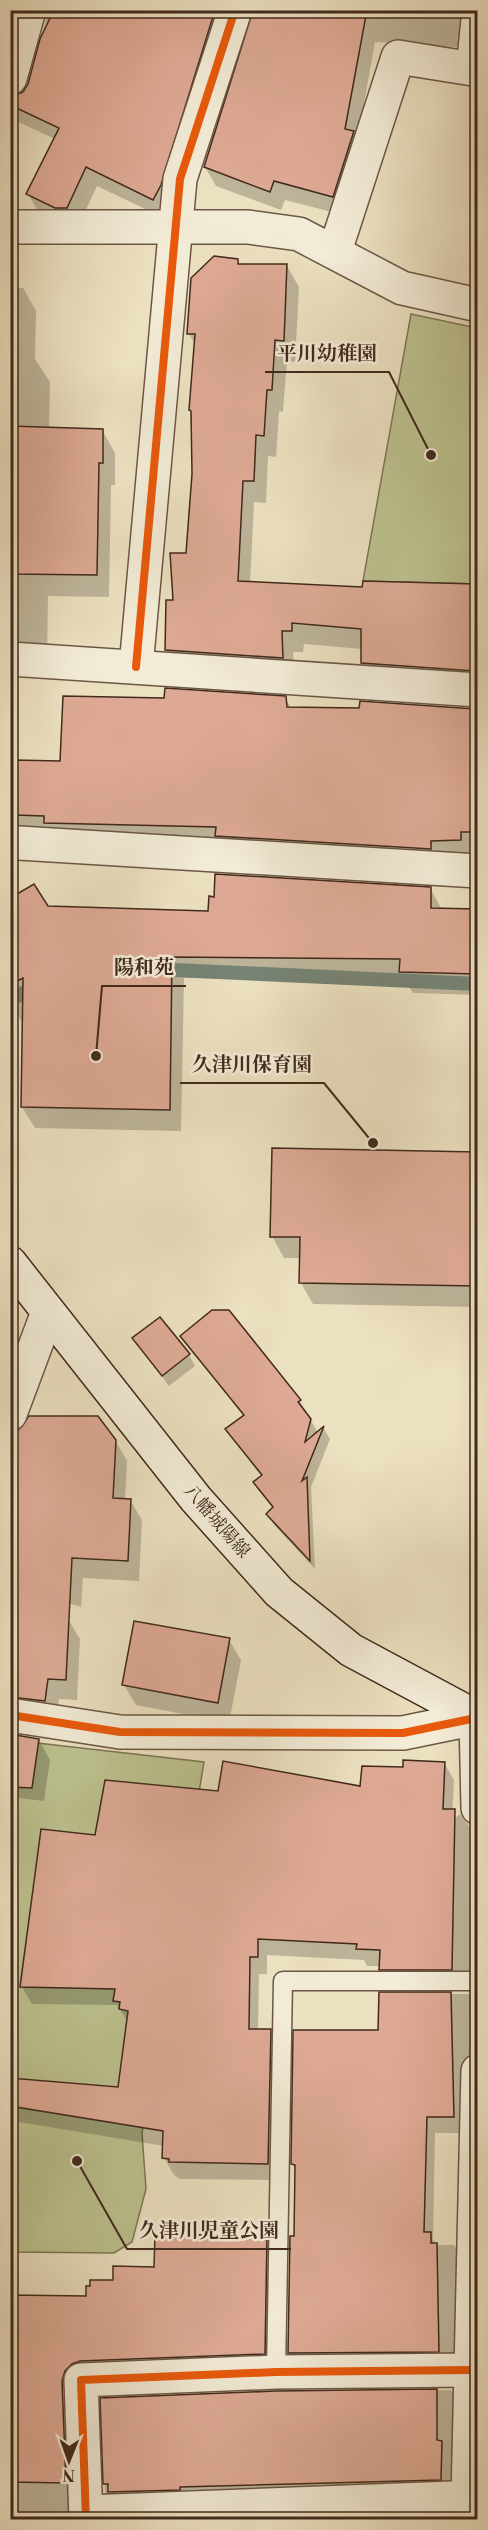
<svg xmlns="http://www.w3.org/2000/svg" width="488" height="2530" font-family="'Libre Bodoni','Noto Serif JP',serif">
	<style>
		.green { fill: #bcc18f; stroke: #7e7556; stroke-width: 1.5 }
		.shadow { fill: #0003 }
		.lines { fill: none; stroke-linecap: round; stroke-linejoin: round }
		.stream { stroke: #768273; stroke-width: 14 }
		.building { fill: #dda994; stroke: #41291c; stroke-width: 1.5 }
		.service-casing { stroke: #6c5745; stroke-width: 21 }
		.minor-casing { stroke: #6c5745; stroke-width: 36 }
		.secondary-casing { stroke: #41291c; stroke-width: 36 }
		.service { stroke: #f2ebd6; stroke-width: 18 }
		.minor { stroke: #f2ebd6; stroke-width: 33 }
		.secondary { stroke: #f2ebd6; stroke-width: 33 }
		.cycleway-casing { stroke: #f2ebd6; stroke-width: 11 }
		.cycleway { stroke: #e8590c; stroke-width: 8 }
		.labels { text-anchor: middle; stroke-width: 5; stroke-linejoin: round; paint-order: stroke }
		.street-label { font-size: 18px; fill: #41291c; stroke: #f2ebd6 }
		.leader { fill: none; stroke: #41291c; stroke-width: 2 }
		.callout-dot { fill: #41291c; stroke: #f2ebd6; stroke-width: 2 }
		.callout-label { font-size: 20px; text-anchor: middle; font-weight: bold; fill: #41291c; stroke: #f2ebd6; stroke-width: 5; stroke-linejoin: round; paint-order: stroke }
	</style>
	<rect width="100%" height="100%" fill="#ebe0c0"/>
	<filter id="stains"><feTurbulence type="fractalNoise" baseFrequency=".00333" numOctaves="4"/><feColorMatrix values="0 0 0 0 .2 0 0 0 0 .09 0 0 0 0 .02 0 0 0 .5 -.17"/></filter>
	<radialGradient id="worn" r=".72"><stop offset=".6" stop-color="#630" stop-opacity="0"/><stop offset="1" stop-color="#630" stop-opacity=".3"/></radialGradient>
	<g class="green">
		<polygon points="411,314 477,328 477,584 363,581"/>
		<polygon points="11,1740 204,1762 142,2133 146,2189 132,2242 114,2253 11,2252"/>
	</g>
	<g class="shadow">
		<polygon points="49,10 243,10 164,218 97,186 78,227 39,213 28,194 55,139 10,118 10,97 24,93 29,84"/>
		<polygon points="244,10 471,10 469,48 375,42 344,215 285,200 281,210 216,186 205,167 255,11"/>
		<polygon points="287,266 299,287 295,362 287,361 283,412 279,411 276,457 268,456 266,503 254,502 250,583 364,588 364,583 478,586 478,692 375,685 362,663 362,649 304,644 303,652 293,652 295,679 179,672 167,650 174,602 188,555 193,474 190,410 196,345 189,334"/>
		<polygon points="10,288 23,288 36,311 35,359 50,382 49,429 102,430 115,453 115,485 111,485 109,597 48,596 47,663 10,663"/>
		<polygon points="285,698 292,709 361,710 361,703 477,710 478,853 473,853 473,861 28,843 15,822 17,761 62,762 166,699"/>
		<polygon points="430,888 442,910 478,910 478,995 413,993 405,980 184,978 181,1131 35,1128 22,1107 24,1025 10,1004 10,902 13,905 48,908 210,913"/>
		<polygon points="273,1150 478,1154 478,1307 313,1304 301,1283 301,1258 284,1258 272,1236"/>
		<polygon points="229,1312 300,1401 318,1433 324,1429 330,1439 311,1487 315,1569 275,1526 268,1514 274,1509 255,1482 262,1477 227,1430 244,1417 182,1336"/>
		<polygon points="134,1339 189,1355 195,1366 169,1386"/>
		<polygon points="23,1429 115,1440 127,1461 125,1500 130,1500 142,1520 139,1581 83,1578 81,1607 10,1586 10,1434"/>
		<polygon points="10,1616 68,1619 80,1639 77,1700 59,1699 56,1721 10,1721"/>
		<polygon points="229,1640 241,1660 229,1723 136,1705 124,1685"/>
		<polygon points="10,1734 39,1740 50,1760 44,1801 10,1797"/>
		<polygon points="444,1763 454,1780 452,1821 460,1814 469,1826 478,1828 478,1986 391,1986 381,1966 367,1966 364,1960 267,1955 267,1974 259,1974 258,2031 270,2031 280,2047 277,2180 180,2179 174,2175 164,2158 164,2146 13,2121 10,2117 10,2080 119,2089 128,2022 117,2005 32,2004 22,1987 96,1837 219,1792 362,1788 404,1769"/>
		<polygon points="380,1994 478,1994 478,2072 467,2133 435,2133 433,2239 436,2245 454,2245 464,2262 461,2368 299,2369 289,2353 295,2238 297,2171 292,2164 380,2032"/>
		<polygon points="266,2237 276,2254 274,2370 90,2378 75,2520 10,2520 10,2297 87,2298 114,2282"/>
		<polygon points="451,2390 462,2409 460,2474 452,2474 451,2498 116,2511 105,2492 102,2399 277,2392"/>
	</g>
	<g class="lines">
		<g class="stream">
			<polyline points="154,969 478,984"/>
			<polyline points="10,1000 38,985"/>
		</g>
	</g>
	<g class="building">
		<polygon points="54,10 215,10 161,185 153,200 86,167 67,208 55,208 26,194 59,128 10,105 10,101 13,96 23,92 28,84 40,39"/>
		<polygon points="253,10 367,10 345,129 354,131 333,197 274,181 270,192 204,167"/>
		<polygon points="214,256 238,259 238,264 287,264 284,341 275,340 272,390 267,390 264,436 256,435 254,481 243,481 238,581 362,587 363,581 477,584 475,671 361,663 361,629 292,623 292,631 282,631 283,658 165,650 166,600 173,600 170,553 186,553 192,474 191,411 189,410 195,334 187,334 191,278"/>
		<polygon points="10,426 103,429 103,463 99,463 97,575 10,574"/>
		<polygon points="165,688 286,696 287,707 359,708 360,701 475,709 473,832 461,832 461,840 431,841 431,849 215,836 216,827 44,823 44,816 14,815 15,760 60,761 63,696 164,698"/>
		<polygon points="215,874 431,887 431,908 477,909 477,974 399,972 400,959 172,957 170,1110 21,1107 23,978 10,985 12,897 34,884 48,906 208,911 209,896 214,897"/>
		<polygon points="272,1148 477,1152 477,1286 299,1283 300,1237 270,1237"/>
		<polygon points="212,1310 229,1310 301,1400 298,1402 311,1419 305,1442 324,1426 302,1481 307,1477 310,1561 266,1514 273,1507 253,1482 262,1475 225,1429 244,1415 180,1336"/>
		<polygon points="160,1317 190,1354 162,1376 132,1338"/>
		<polygon points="29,1416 98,1416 116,1440 113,1498 131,1499 128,1561 72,1558 66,1680 48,1679 45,1701 10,1697 10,1441"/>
		<polygon points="134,1621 230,1638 218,1703 122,1685"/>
		<polygon points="10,1734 39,1739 32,1788 10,1787"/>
		<polygon points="403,1760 445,1762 443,1809 455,1809 452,1970 379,1970 380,1950 356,1949 357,1944 258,1939 258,1957 250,1957 249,2029 271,2029 268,2164 169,2162 169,2159 162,2158 163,2131 10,2106 10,2078 118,2087 128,2011 119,2009 120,2002 113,2001 115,1989 20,1987 41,1829 95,1835 105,1780 218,1791 223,1761 360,1786 362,1766 403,1767"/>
		<polygon points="379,1992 451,1992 454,2117 427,2117 424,2232 431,2232 431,2243 437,2243 439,2352 288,2353 290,2236 294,2236 295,2165 291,2164 293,2030 378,2030"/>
		<polygon points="155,2234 267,2236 265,2354 80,2361 72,2364 65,2371 62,2381 66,2483 10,2482 10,2295 86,2296 86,2286 90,2286 90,2280 113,2280 113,2266 154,2267"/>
		<polygon points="437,2389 437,2440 442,2441 441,2480 180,2487 180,2490 108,2492 108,2484 103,2484 100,2398 276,2391"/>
	</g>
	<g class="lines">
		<g class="service-casing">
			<polyline id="service" points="276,2372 283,1981 478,1981"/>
		</g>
		<g class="minor-casing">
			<g id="minor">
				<polyline points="10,78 29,10"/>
				<polyline points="10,227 248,227 299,234 402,288 478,305"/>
				<polyline points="335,251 398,57 473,69 478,20"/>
				<polyline points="10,659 478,690"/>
				<polyline points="136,667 180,179 235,10"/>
				<polyline points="19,843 478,871"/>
				<polyline points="10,1414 48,1312"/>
				<polyline points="10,1715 120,1732 403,1733 476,1718 478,1808"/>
				<polyline points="468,2498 478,2071"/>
				<polyline points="86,2512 478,2497"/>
				<polyline points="86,2520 81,2380 276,2372 470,2370"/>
			</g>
		</g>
		<g class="secondary-casing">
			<polyline id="secondary" points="10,1263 196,1499 279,1592 351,1650 478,1718"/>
		</g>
		<use href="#service" class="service"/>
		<use href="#minor" class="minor"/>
		<use href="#secondary" class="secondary"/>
		<g class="cycleway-casing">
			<g id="cycleway">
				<polyline points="136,667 180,179 235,10"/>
				<polyline points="10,1715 120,1732 403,1733 476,1718 478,1808"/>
				<polyline points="86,2520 81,2380 276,2372 470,2370"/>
			</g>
		</g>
		<use href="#cycleway" class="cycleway"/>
	</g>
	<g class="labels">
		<g class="street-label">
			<text transform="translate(217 1521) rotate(49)" y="6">八幡城陽線</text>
		</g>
	</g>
	<path class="leader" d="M431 455L389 372H265M96 1056L102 986H186M373 1143L324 1083H180M77 2161L127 2249H291"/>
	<g class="callout-dot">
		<circle cx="431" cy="455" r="6"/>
		<circle cx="96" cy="1056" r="6"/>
		<circle cx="373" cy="1143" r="6"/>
		<circle cx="77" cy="2161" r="6"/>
	</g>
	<g class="callout-label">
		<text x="327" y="360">平川幼稚園</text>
		<text x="144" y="974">陽和苑</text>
		<text x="252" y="1071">久津川保育園</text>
		<text x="209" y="2237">久津川児童公園</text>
	</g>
	<rect width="488" height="2530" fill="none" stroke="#ebe0c0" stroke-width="36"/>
	<rect x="12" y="12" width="464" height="2506" fill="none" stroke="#41291c" stroke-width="3"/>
	<rect x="18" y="18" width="452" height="2494" fill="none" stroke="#41291c" stroke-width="1.5"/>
	<g transform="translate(69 2461) rotate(181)" stroke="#f2ebd6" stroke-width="4.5" paint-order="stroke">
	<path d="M0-4.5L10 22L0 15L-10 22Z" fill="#41291c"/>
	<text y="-9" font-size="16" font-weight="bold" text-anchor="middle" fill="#41291c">N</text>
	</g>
	<rect width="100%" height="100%" filter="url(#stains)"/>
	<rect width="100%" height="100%" fill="url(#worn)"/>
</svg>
